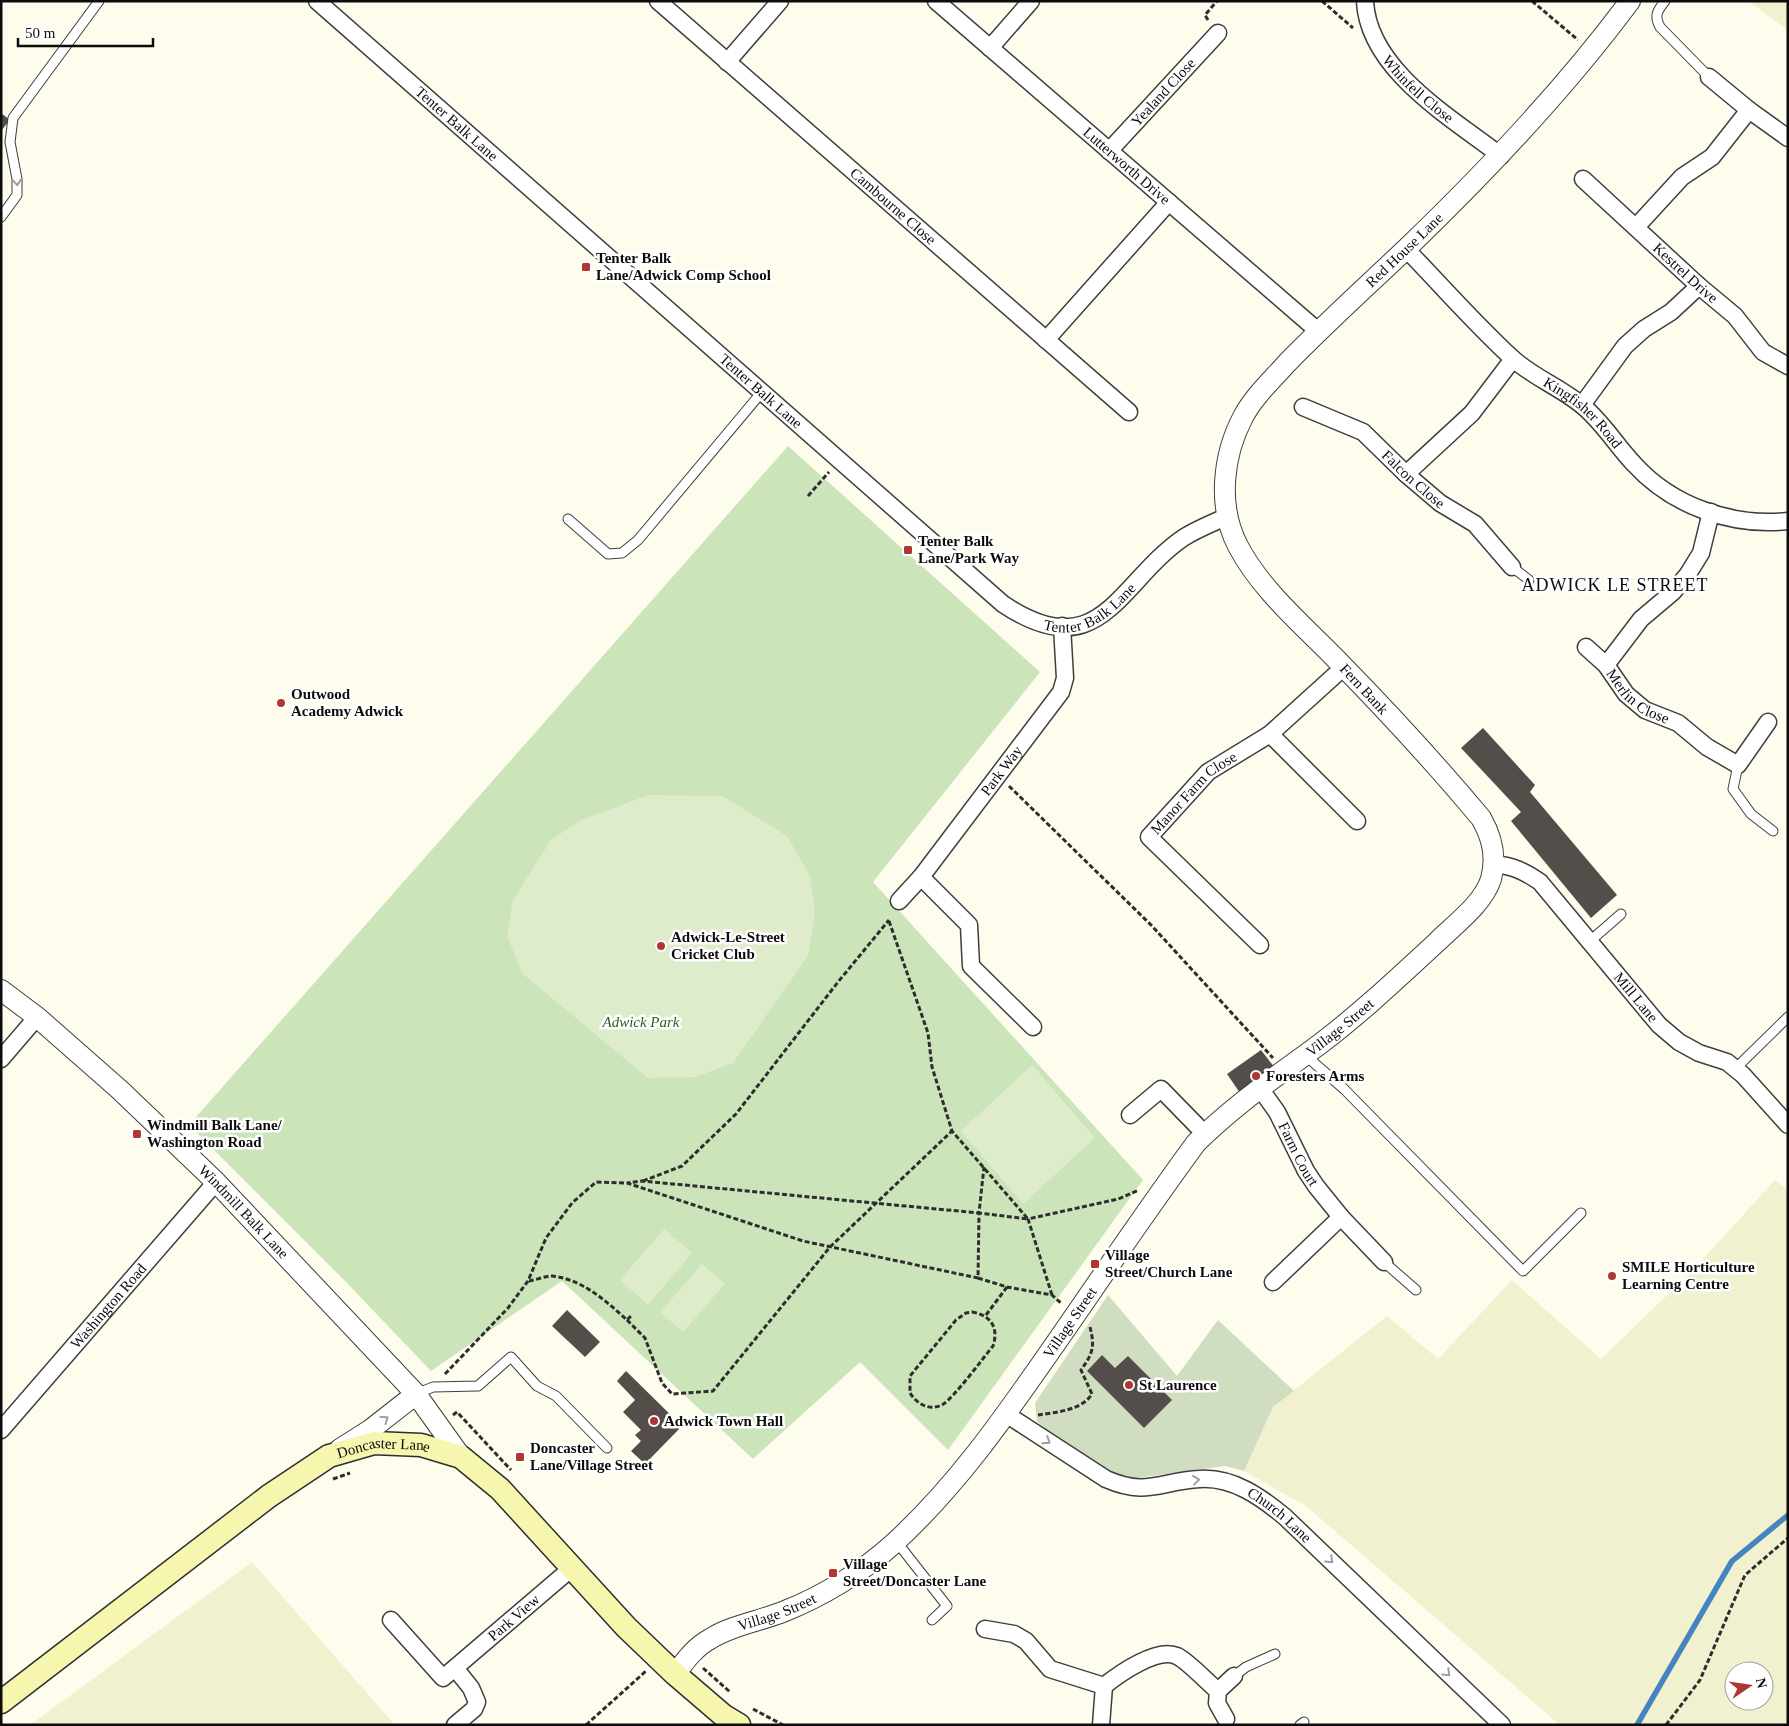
<svg xmlns="http://www.w3.org/2000/svg" width="1789" height="1726" font-family="Georgia,serif">
	<style>
		.farmland { fill: #f1f1cf; fill-rule: evenodd }
		.green { fill: #cce4ba }
		.cemetery { fill: #d1ddc0 }
		.pitch { fill: #deeccb }
		.lines { fill: none; stroke-linecap: round; stroke-linejoin: round }
		.stream { stroke: #4484c0; stroke-width: 5.5 }
		.building { fill: #544e4a }
		.service-casing { stroke: #3f3f3f; stroke-width: 11 }
		.minor-casing { stroke: #3f3f3f; stroke-width: 19 }
		.tertiary-casing { stroke: #3f3f3f; stroke-width: 22 }
		.secondary-casing { stroke: #2e2e2e; stroke-width: 25 }
		.path { stroke: #2e2e2e; stroke-width: 3; stroke-dasharray: 5 2.5; stroke-linecap: butt }
		.service { stroke: #fff; stroke-width: 9 }
		.minor { stroke: #fff; stroke-width: 16 }
		.tertiary { stroke: #fff; stroke-width: 20 }
		.secondary { stroke: #f7f6ae; stroke-width: 22 }
		.oneway { stroke: #9e9e9e }
		.poi-dot { fill: #af3732; stroke: #fff; stroke-width: 2 }
		.labels { text-anchor: middle; stroke-width: 5; stroke-linejoin: round; paint-order: stroke }
		.street-label { font-size: 15px; fill: #0c0c0c; stroke: #fff }
		.poi-label { font-size: 15px; font-weight: bold; fill: #0c0c0c; stroke: #fff; text-anchor: start }
		.park-label { font-size: 15px; font-style: italic; fill: #2a5d23; stroke: #fff }
		.quarter-label { font-size: 18px; letter-spacing: 1px; fill: #0c0c0c; stroke: #fff }
	</style>
	<rect width="100%" height="100%" fill="#fdfced"/>
	<g class="farmland">
		<polygon points="1748,1 1788,1 1788,30"/>
		<path d="M1775 1180 1788 1190V1725H1560L1306 1506 1244 1471 1273 1407 1387 1316 1438 1359 1512 1280 1601 1359 1693 1270ZM1734 1671H1764V1701H1734Z"/>
		<polygon points="252,1562 395,1725 30,1725"/>
	</g>
	<polygon class="green" points="788,446 1040,672 873,882 1143,1180 948,1450 860,1362 753,1459 562,1281 431,1371 345,1281 189,1125"/>
	<polygon class="cemetery" points="1108,1295 1177,1376 1218,1320 1294,1391 1273,1407 1244,1471 1225,1466 1123,1480 1049,1433 1037,1421 1035,1403"/>
	<g class="pitch">
		<polygon points="649,795 723,796 787,836 810,876 815,912 808,956 733,1063 695,1077 648,1078 523,974 507,936 513,900 551,840 581,820"/>
		<polygon points="1032,1065 1095,1138 1023,1204 961,1131"/>
		<polygon points="664,1229 692,1253 648,1305 620,1280"/>
		<polygon points="702,1264 725,1284 683,1332 660,1312"/>
	</g>
	<g class="lines">
		<polyline class="stream" points="1637,1725 1732,1561 1788,1515"/>
	</g>
	<g class="building">
		<polygon points="1,113 10,120 1,131"/>
		<polygon points="1483,728 1535,785 1530,792 1617,895 1591,918 1511,821 1521,812 1461,748"/>
		<polygon points="1261,1050 1275,1068 1240,1093 1227,1074"/>
		<polygon points="567,1310 600,1342 585,1357 552,1326"/>
		<polygon points="1102,1355 1115,1368 1128,1356 1172,1400 1144,1428 1087,1371"/>
		<polygon points="626,1371 682,1426 645,1464 631,1451 641,1441 635,1435 641,1430 623,1412 635,1400 617,1381"/>
	</g>
	<g class="lines">
		<g class="service-casing">
			<g id="service">
				<path d="M1665 1C1657 11 1654 16 1660 27L1709 77"/>
				<polyline points="1,217 17,195 17,179 10,142 13,118 99,1"/>
				<polyline points="568,519 608,554 622,553 638,540 762,392"/>
				<polyline points="1512,567 1529,580"/>
				<polyline points="1738,765 1733,789 1751,814 1773,831"/>
				<polyline points="1589,942 1621,914"/>
				<polyline points="1305,1055 1344,1089 1523,1271 1581,1213"/>
				<polyline points="1735,1069 1788,1017"/>
				<polyline points="1384,1262 1416,1290"/>
				<polyline points="416,1394 433,1387 478,1386 511,1357 537,1386 556,1396 607,1448"/>
				<polyline points="896,1541 947,1606 932,1620"/>
				<polyline points="1234,1676 1246,1667 1275,1654"/>
				<polyline points="1300,1725 1304,1722"/>
			</g>
		</g>
		<g class="minor-casing">
			<g id="minor">
				<path id="s1" d="M317 1 1003 604C1100 669 1118 583 1183 538 1197 529 1213 523 1228 516"/>
				<path id="s2" d="M658 1 1129 412"/>
				<path id="s3" d="M936 1 1318 331"/>
				<path id="s4" d="M1365 1C1368 70 1452 118 1501 156"/>
				<polyline points="990,48 1031,1"/>
				<polyline points="727,62 780,1"/>
				<polyline points="1709,77 1749,110"/>
				<path id="s5" d="M1109 151 1218 33"/>
				<path id="s6" d="M1583 179 1699 286 1735 316 1763 352 1788 366"/>
				<polyline points="1636,227 1682,177 1712,157 1749,110 1788,138"/>
				<path id="s7" d="M1406 249C1441 285 1475 324 1512 358 1534 378 1562 388 1584 407 1604 424 1616 445 1634 464 1672 506 1732 527 1788 521"/>
				<polyline points="1046,340 1169,202"/>
				<polyline points="1582,405 1625,346 1644,329 1671,312 1699,286"/>
				<path id="s8" d="M1303 407 1363 432 1406 474 1440 503 1475 524 1512 567"/>
				<polyline points="1406,474 1472,413 1513,359"/>
				<path id="s9" d="M1711 512 1701 553 1688 574 1673 592 1641 619 1606 665 1626 694 1645 710 1678 723 1707 747 1738 765 1768 722"/>
				<polyline points="1586,647 1606,665"/>
				<polyline points="1270,734 1357,821"/>
				<path id="s10" d="M1494 864C1513 866 1524 871 1540 882L1659 1025 1679 1042 1699 1053 1727 1062 1743 1075 1788 1125"/>
				<polyline points="921,877 969,925 971,966 1033,1027"/>
				<path id="s11" d="M899 901 921 877 1061 692 1065 678 1062 626"/>
				<path id="s12" d="M1260 945 1149 837 1208 772 1270 734 1344 667"/>
				<polyline points="1,1059 37,1017"/>
				<path id="s13" d="M1259 1087 1277 1112 1306 1171 1316 1186 1341 1217 1384 1262"/>
				<polyline points="1130,1115 1161,1089 1205,1134"/>
				<polyline points="1273,1282 1341,1217"/>
				<path id="s14" d="M1006 1414 1106 1479C1147 1497 1160 1481 1200 1479 1233 1477 1261 1497 1285 1517L1502 1725"/>
				<path id="s15" d="M1 1430 216 1182"/>
				<path id="s16" d="M391 1620 443 1678 573 1567"/>
				<path d="M985 1629 1014 1634 1026 1641 1050 1669 1104 1686C1119 1674 1157 1647 1177 1656 1189 1662 1207 1682 1218 1691"/>
				<polyline points="455,1668 471,1688 477,1702 474,1709 455,1725"/>
				<polyline points="1226,1719 1217,1703 1218,1691 1234,1676"/>
				<polyline points="1101,1725 1104,1686"/>
			</g>
		</g>
		<g class="tertiary-casing">
			<g id="tertiary">
				<path id="s17" d="M1 990 37 1017 120 1090 216 1182 416 1394 461 1457"/>
				<polyline points="340,1449 370,1430 416,1394"/>
				<path id="s18" d="M675 1674C685 1661 695 1647 710 1639 732 1625 761 1621 785 1611 823 1596 862 1572 892 1545 955 1488 1003 1419 1051 1350 1099 1281 1146 1211 1196 1143 1234 1105 1277 1076 1320 1044 1361 1013 1399 977 1437 942 1455 924 1483 904 1491 879 1497 856 1492 837 1481 818 1435 763 1386 710 1336 659 1302 624 1261 590 1238 546 1217 506 1223 455 1243 417 1254 396 1272 380 1287 363 1326 323 1367 286 1407 248 1487 171 1564 90 1630 1"/>
			</g>
		</g>
		<g class="secondary-casing">
			<g id="secondary">
				<path id="s19" d="M1 1702 269 1496 329 1456 374 1443 421 1445 461 1457 500 1489 626 1627 675 1674 724 1716 739 1725"/>
			</g>
		</g>
		<g class="path">
			<polyline points="1322,1 1353,28"/>
			<polyline points="1532,1 1578,40"/>
			<polyline points="1208,20 1205,15 1217,1"/>
			<polyline points="808,496 829,472"/>
			<polyline points="1009,786 1152,926 1273,1058"/>
			<polyline points="889,921 928,1033 932,1067 952,1131 1028,1219 979,1213 984,1167"/>
			<polyline points="643,1181 682,1166 736,1114 838,982 889,920"/>
			<polyline points="978,1278 1007,1287 1052,1295 1062,1304"/>
			<path d="M529 1281C536 1280 545 1276 552 1276 582 1279 606 1301 627 1320L631 1316"/>
			<polyline points="1052,1295 1028,1219 1118,1199 1139,1190"/>
			<path d="M972 1312C991 1315 999 1328 993 1346 983 1358 954 1398 942 1405 929 1411 917 1404 910 1393V1376L956 1320 966 1313Z"/>
			<polyline points="986,1315 1007,1287"/>
			<polyline points="627,1320 645,1338 662,1383 672,1394 713,1391 830,1247 952,1131"/>
			<polyline points="445,1374 508,1308 528,1281 546,1238 572,1203 596,1182 627,1183 803,1241 978,1278 979,1213 642,1181 627,1183"/>
			<polyline points="453,1415 457,1412 511,1470"/>
			<path d="M1038 1415C1056 1412 1081 1411 1092 1394L1081 1370C1093 1353 1095 1347 1090 1327"/>
			<polyline points="333,1479 350,1473"/>
			<polyline points="703,1668 730,1692"/>
			<polyline points="753,1709 783,1725"/>
			<polyline points="586,1725 646,1671"/>
			<polyline points="1666,1725 1700,1680 1745,1575 1788,1538"/>
		</g>
		<use href="#service" class="service"/>
		<use href="#minor" class="minor"/>
		<use href="#tertiary" class="tertiary"/>
		<use href="#secondary" class="secondary"/>
	</g>
	<defs><path id="oneway-chevron" d="M-2-3.5L2.5 0L-2 3.5" fill="none" stroke-width="1.6" stroke-linecap="round" stroke-linejoin="round" transform="scale(1.25)"/></defs>
	<g class="oneway">
		<use href="#oneway-chevron" transform="translate(17 182) rotate(86)"/>
		<use href="#oneway-chevron" transform="translate(385 1419) rotate(-36)"/>
		<use href="#oneway-chevron" transform="translate(1047 1441) rotate(33)"/>
		<use href="#oneway-chevron" transform="translate(1196 1480) rotate(-7)"/>
		<use href="#oneway-chevron" transform="translate(1330 1560) rotate(44)"/>
		<use href="#oneway-chevron" transform="translate(1447 1673) rotate(44)"/>
	</g>
	<g class="poi-dot">
		<rect x="581" y="262" width="10" height="10" rx="2.5"/>
		<rect x="903" y="545" width="10" height="10" rx="2.5"/>
		<circle cx="281" cy="703" r="5"/>
		<circle cx="661" cy="946" r="5"/>
		<circle cx="1256" cy="1076" r="5"/>
		<rect x="132" y="1129" width="10" height="10" rx="2.5"/>
		<rect x="1090" y="1259" width="10" height="10" rx="2.5"/>
		<circle cx="1612" cy="1276" r="5"/>
		<circle cx="1129" cy="1385" r="5"/>
		<circle cx="654" cy="1421" r="5"/>
		<rect x="515" y="1452" width="10" height="10" rx="2.5"/>
		<rect x="828" y="1568" width="10" height="10" rx="2.5"/>
	</g>
	<g class="labels">
		<g class="street-label">
			<text dy="5" stroke="none"><textPath href="#s4" startOffset="106">Whinfell Close</textPath></text>
			<text dy="5" stroke="none"><textPath href="#s5" startOffset="80">Yealand Close</textPath></text>
			<text dy="5" stroke="none"><textPath href="#s1" startOffset="186">Tenter Balk Lane</textPath></text>
			<text dy="5" stroke="none"><textPath href="#s3" startOffset="252">Lutterworth Drive</textPath></text>
			<text dy="5" stroke="none"><textPath href="#s2" startOffset="312">Cambourne Close</textPath></text>
			<text dy="5" stroke="none"><textPath href="#s18" startOffset="1955">Red House Lane</textPath></text>
			<text dy="5" stroke="none"><textPath href="#s6" startOffset="139">Kestrel Drive</textPath></text>
			<text dy="5" stroke="none"><textPath href="#s1" startOffset="591">Tenter Balk Lane</textPath></text>
			<text dy="5" stroke="none"><textPath href="#s7" startOffset="242">Kingfisher Road</textPath></text>
			<text dy="5" stroke="none"><textPath href="#s8" startOffset="134">Falcon Close</textPath></text>
			<text dy="5" stroke="none"><textPath href="#s1" startOffset="1011">Tenter Balk Lane</textPath></text>
			<text transform="translate(1364 689) rotate(47)" y="5">Fern Bank</text>
			<text dy="5" stroke="none"><textPath href="#s9" startOffset="236">Merlin Close</textPath></text>
			<text dy="5" stroke="none"><textPath href="#s11" startOffset="166">Park Way</textPath></text>
			<text dy="5" stroke="none"><textPath href="#s12" startOffset="218">Manor Farm Close</textPath></text>
			<text dy="5" stroke="none"><textPath href="#s10" startOffset="200">Mill Lane</textPath></text>
			<text dy="5" stroke="none"><textPath href="#s18" startOffset="946">Village Street</textPath></text>
			<text dy="5" stroke="none"><textPath href="#s13" startOffset="78">Farm Court</textPath></text>
			<text dy="5" stroke="none"><textPath href="#s17" startOffset="329">Windmill Balk Lane</textPath></text>
			<text dy="5" stroke="none"><textPath href="#s15" startOffset="164">Washington Road</textPath></text>
			<text dy="5" stroke="none"><textPath href="#s18" startOffset="542">Village Street</textPath></text>
			<text dy="5" stroke="none"><textPath href="#s19" startOffset="466">Doncaster Lane</textPath></text>
			<text dy="5" stroke="none"><textPath href="#s14" startOffset="305">Church Lane</textPath></text>
			<text dy="5" stroke="none"><textPath href="#s18" startOffset="122">Village Street</textPath></text>
			<text dy="5" stroke="none"><textPath href="#s16" startOffset="171">Park View</textPath></text>
		</g>
		<g class="poi-label">
			<text x="596" y="263">Tenter Balk<tspan x="596" dy="17">Lane/Adwick Comp School</tspan></text>
			<text x="918" y="546">Tenter Balk<tspan x="918" dy="17">Lane/Park Way</tspan></text>
			<text x="291" y="699">Outwood<tspan x="291" dy="17">Academy Adwick</tspan></text>
			<text x="671" y="942">Adwick-Le-Street<tspan x="671" dy="17">Cricket Club</tspan></text>
			<text x="1266" y="1081">Foresters Arms</text>
			<text x="147" y="1130">Windmill Balk Lane/<tspan x="147" dy="17">Washington Road</tspan></text>
			<text x="1105" y="1260">Village<tspan x="1105" dy="17">Street/Church Lane</tspan></text>
			<text x="1622" y="1272">SMILE Horticulture<tspan x="1622" dy="17">Learning Centre</tspan></text>
			<text x="1139" y="1390">St Laurence</text>
			<text x="664" y="1426">Adwick Town Hall</text>
			<text x="530" y="1453">Doncaster<tspan x="530" dy="17">Lane/Village Street</tspan></text>
			<text x="843" y="1569">Village<tspan x="843" dy="17">Street/Doncaster Lane</tspan></text>
		</g>
		<g class="park-label">
			<text x="641" y="1027">Adwick Park</text>
		</g>
		<g class="quarter-label">
			<text x="1615" y="591">ADWICK LE STREET</text>
		</g>
	</g>
	<rect width="1789" height="1726" fill="none" stroke="#0c0c0c" stroke-width="5"/>
	<g transform="translate(1749 1686) rotate(77)"><circle r="24" fill="#ffffff" stroke="#9e9e9e"/>
	<path d="M0-4L9 19L0 12L-9 19Z" fill="#af3732"/>
	<text y="-8" font-size="14" font-weight="bold" text-anchor="middle" fill="#0c0c0c">N</text>
	</g>
	<path d="M18 38v8h135v-8" fill="none" stroke="#0c0c0c" stroke-width="2.5"/>
	<text x="25" y="38" font-size="15" fill="#0c0c0c" stroke="#ffffff" stroke-width="4" paint-order="stroke">50 m</text>
</svg>
